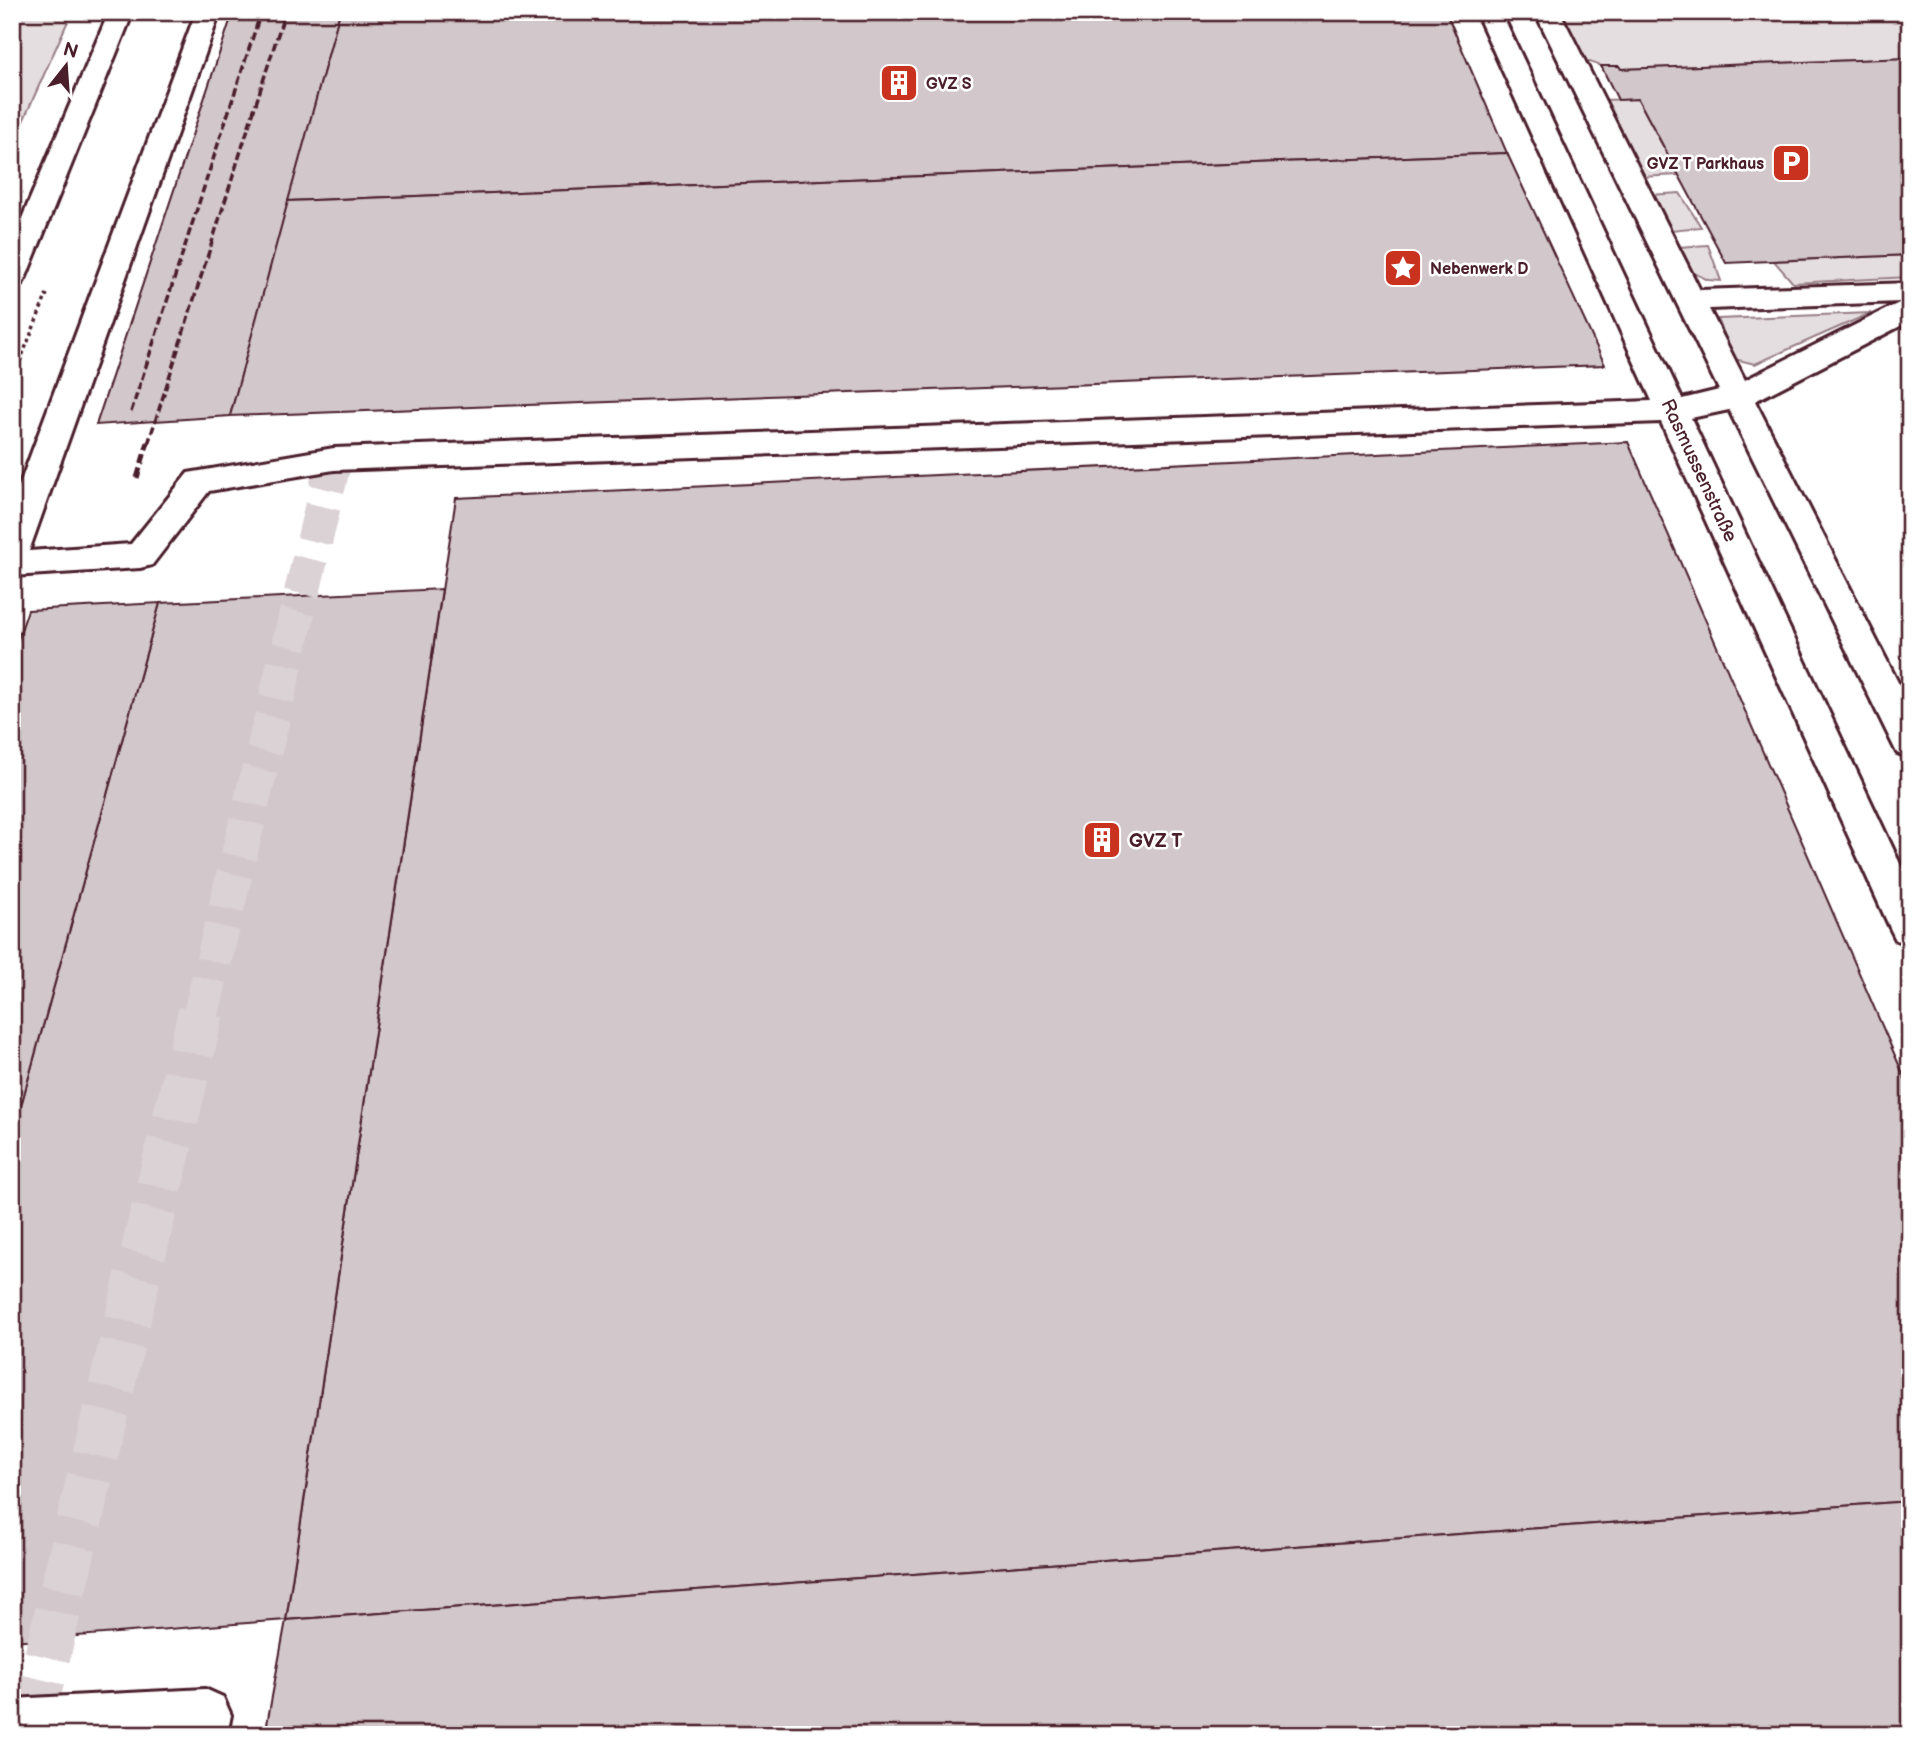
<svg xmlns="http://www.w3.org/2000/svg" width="1922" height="1747" font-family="'Balsamiq Sans',sans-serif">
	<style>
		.green { fill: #e5dee0; stroke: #987e86; stroke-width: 2 }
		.building { fill: #d2c7cb; stroke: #4a1f2b; stroke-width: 2 }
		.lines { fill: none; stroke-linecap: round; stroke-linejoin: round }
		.minor-tunnel-far1 { stroke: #dbd2d5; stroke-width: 36; stroke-dasharray: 36 18; stroke-linecap: butt }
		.minor-tunnel { stroke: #dbd2d5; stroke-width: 46; stroke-dasharray: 46 23; stroke-linecap: butt }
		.minor-casing { stroke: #4a1f2b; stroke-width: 6 }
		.major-casing { stroke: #4a1f2b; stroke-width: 6 }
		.path { stroke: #4a1f2b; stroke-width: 3.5; stroke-dasharray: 3.5 3.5; stroke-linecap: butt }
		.minor { fill: #fff; fill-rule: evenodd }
		.major { fill: #fff; fill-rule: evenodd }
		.rail-far1 { stroke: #4a1f2b; stroke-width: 3.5; stroke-dasharray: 8 3.5; stroke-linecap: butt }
		.rail { stroke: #4a1f2b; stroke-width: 5; stroke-dasharray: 10 5; stroke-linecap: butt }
		.labels { text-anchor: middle; stroke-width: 5; stroke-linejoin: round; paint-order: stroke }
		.far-poi-label { font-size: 16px; font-weight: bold; fill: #4a1f2b; stroke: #fff; text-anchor: start }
		.street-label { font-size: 19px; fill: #4a1f2b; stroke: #fff }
		.poi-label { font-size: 19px; font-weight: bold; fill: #4a1f2b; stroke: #fff; text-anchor: start }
	</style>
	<rect width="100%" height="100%" fill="#fff"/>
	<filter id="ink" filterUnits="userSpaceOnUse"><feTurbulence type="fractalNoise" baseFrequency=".0143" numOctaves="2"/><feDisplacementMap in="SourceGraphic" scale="14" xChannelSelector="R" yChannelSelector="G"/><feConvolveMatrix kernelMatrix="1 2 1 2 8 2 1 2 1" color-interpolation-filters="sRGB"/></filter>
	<g filter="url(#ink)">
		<g class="green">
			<polygon points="12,12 72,12 12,146"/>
			<polygon points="1555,12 1910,12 1910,58 1621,69 1619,66 1601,66 1578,58"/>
			<polygon points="1638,99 1678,175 1640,177 1602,100"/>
			<polygon points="1680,193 1701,227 1671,230 1650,195"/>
			<polygon points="1708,245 1721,281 1708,280 1686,269 1678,247"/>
			<polygon points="1910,255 1910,277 1793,283 1774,261"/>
			<polygon points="1871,313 1755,364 1734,359 1718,319"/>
		</g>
		<g class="building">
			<polygon points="233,12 340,12 230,416 96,425"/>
			<polygon points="340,12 1446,12 1507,153 288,201"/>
			<polygon points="1910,58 1910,255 1726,263 1638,99 1618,100 1601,66 1619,66 1621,69"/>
			<polygon points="1507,153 1605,365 230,416 288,201"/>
			<polygon points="1628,442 1910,1090 1910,1501 286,1620 456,498"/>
			<polygon points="442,589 286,1620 12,1641 12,1138 160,603"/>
			<polygon points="160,603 12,1138 12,656 28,610"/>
			<polygon points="1910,1501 1910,1735 265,1735 286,1620"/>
		</g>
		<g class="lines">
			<polyline class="minor-tunnel-far1" points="201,1014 334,459"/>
			<polyline class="minor-tunnel" points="31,1724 201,1012"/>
			<g class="minor-casing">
				<g id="minor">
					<path d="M196 12H220L29 551 131 544 188 473 334 448 1652 401 1476 12H1501L1682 399 1719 390 1535 12H1560L1700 290 1910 283V321L1755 401 1910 706V758L1897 753 1729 410 1691 418 1910 885V945L1896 940 1890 928 1661 422 334 470 209 491 152 565 140 568 12 576V505ZM1901 302 1745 380 1709 309Z"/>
					<polygon points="205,1689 223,1697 231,1715 227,1735 12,1735 12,1699"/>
				</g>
			</g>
			<g class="major-casing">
				<polygon id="major" points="109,12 133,12 26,277 22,284 12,286 12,242"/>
			</g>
			<polyline class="path" points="12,381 47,294"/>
			<use href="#minor" class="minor"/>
			<use href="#major" class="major"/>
			<g class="rail-far1">
				<polyline points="131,412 261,12"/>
				<polyline points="148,444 285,12"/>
			</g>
			<polyline class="rail" points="137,478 148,442"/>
		</g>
	</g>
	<defs>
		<g id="building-square" transform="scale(2.0125)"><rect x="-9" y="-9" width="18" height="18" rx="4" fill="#c8321e" stroke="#fff"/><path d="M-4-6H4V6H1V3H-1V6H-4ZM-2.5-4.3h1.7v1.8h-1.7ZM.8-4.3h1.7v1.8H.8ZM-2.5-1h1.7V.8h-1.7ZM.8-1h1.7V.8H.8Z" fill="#fff"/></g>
		<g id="parking-square" transform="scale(2.0125)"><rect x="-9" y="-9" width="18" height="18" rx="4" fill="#c8321e" stroke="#fff"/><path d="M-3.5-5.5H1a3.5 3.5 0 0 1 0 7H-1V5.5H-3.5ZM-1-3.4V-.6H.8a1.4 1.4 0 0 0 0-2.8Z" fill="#fff"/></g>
		<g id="sight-square" transform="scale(2.0125)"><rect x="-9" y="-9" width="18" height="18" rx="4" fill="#c8321e" stroke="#fff"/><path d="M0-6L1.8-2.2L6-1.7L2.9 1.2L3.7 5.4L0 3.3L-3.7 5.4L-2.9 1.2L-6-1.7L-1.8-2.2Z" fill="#fff"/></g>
	</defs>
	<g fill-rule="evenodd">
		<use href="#building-square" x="899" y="83"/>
		<use href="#parking-square" x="1791" y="163"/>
		<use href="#sight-square" x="1403" y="268"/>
		<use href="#building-square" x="1102" y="840"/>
	</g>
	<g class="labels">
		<g class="far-poi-label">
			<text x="926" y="89">GVZ S</text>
			<text x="1764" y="169" text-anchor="end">GVZ T Parkhaus</text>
			<text x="1430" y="274">Nebenwerk D</text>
		</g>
		<g class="street-label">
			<text transform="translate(1700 470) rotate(65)" y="7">Rasmussenstraße</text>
		</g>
		<g class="poi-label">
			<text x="1129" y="847">GVZ T</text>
		</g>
	</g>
	<rect width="1922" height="1747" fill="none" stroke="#fff" stroke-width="42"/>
	<rect x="21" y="21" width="1880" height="1705" fill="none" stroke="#4a1f2b" stroke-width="2.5" filter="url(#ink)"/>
	<g transform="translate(66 66) rotate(17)" stroke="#ffffff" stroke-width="5" paint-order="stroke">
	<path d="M0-5L12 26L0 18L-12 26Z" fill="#4a1f2b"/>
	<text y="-10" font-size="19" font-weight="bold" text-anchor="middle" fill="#4a1f2b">N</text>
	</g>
</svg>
